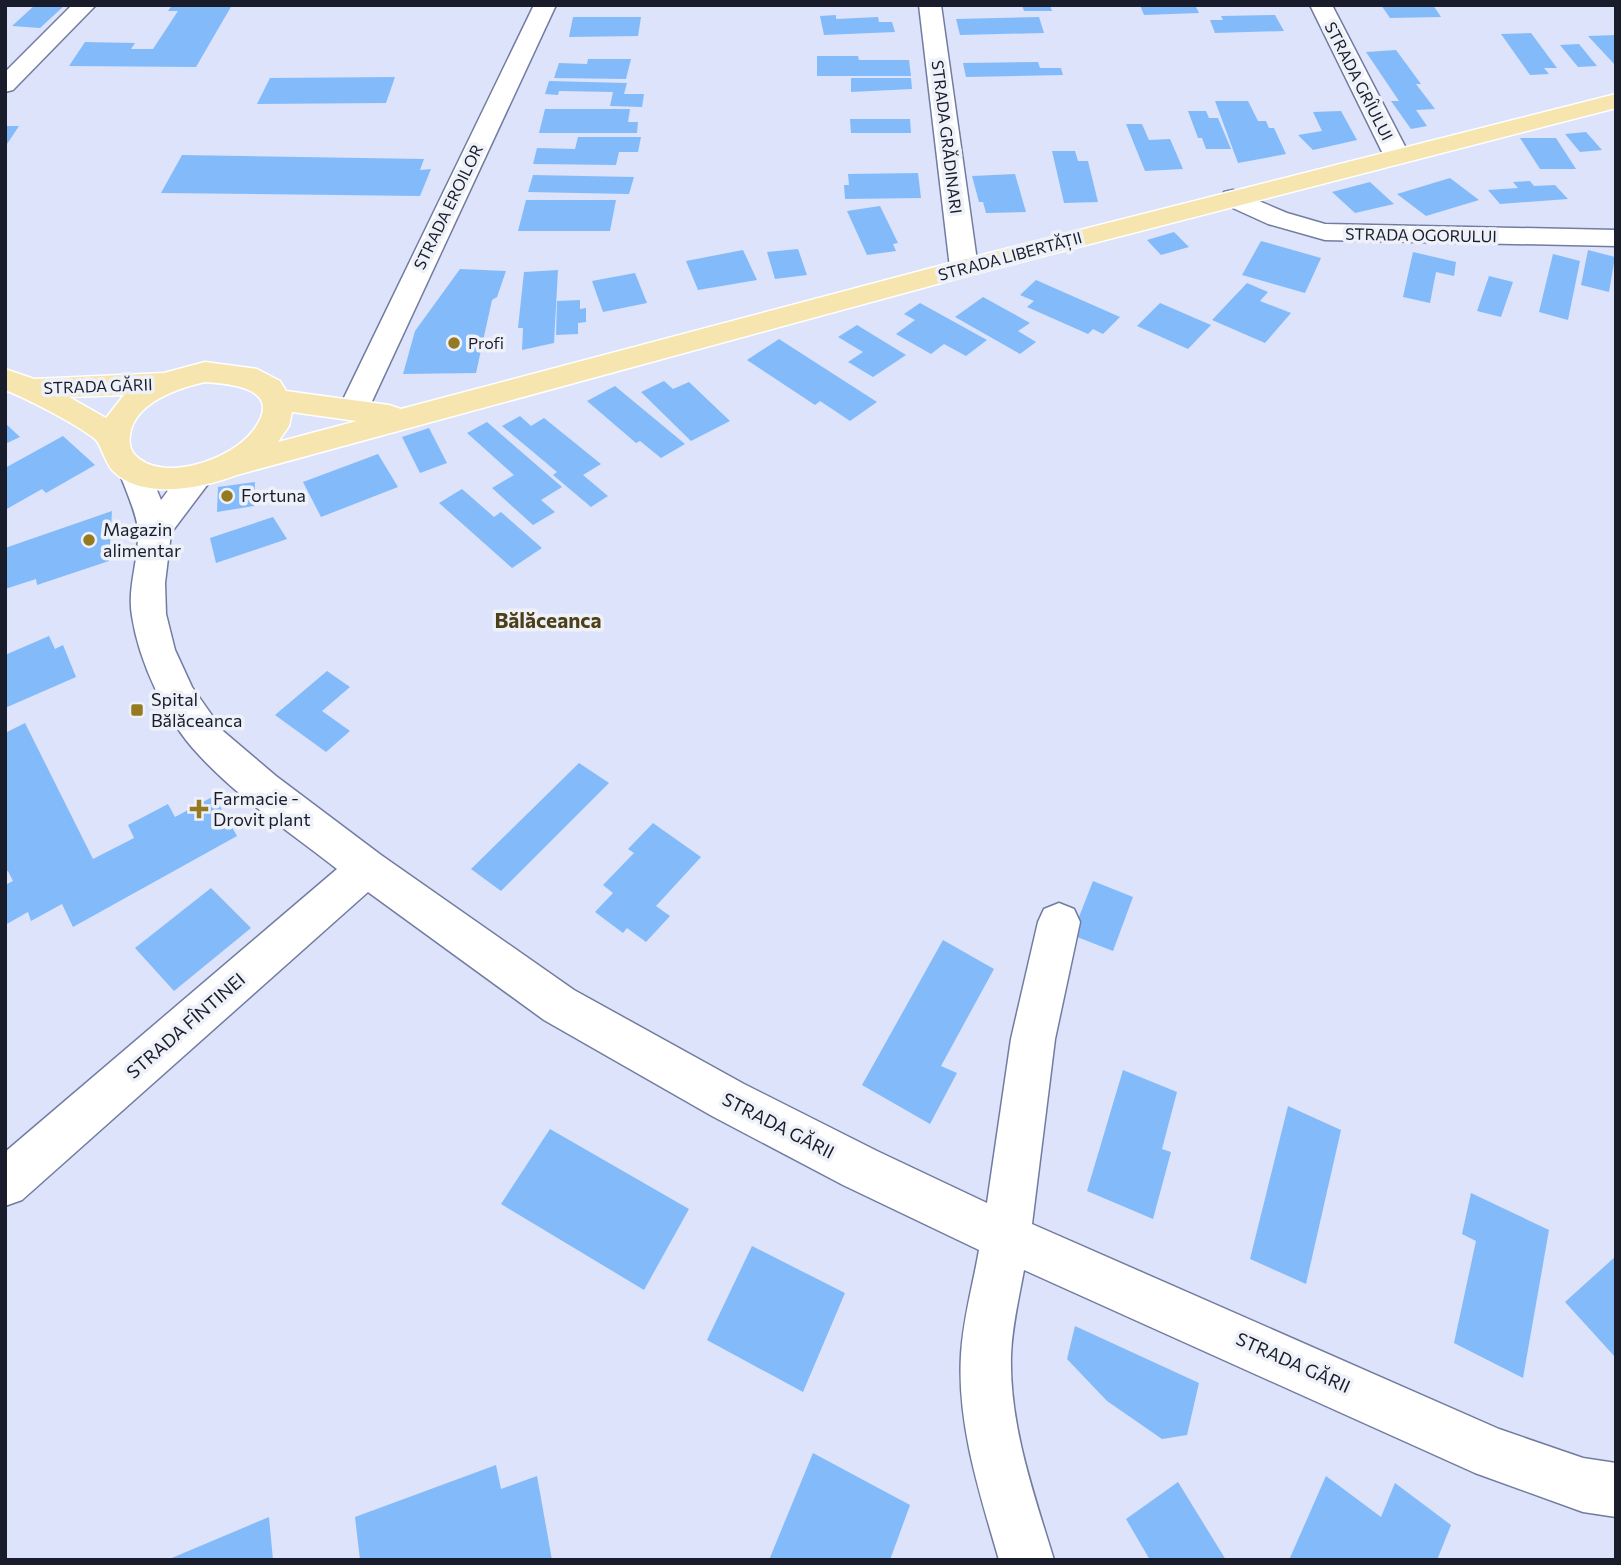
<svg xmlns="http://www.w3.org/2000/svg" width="1621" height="1565" font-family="Commissioner,sans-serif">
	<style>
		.building { fill: #83bbfa }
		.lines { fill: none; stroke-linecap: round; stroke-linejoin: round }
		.minor-casing { stroke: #727ca0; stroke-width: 3 }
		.major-casing { stroke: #fff; stroke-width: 3 }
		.minor { fill: #fff; fill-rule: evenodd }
		.major { fill: #f7e5af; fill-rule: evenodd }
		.poi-dot { fill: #947a21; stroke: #eff1f9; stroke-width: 2.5 }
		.labels { text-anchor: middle; stroke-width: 7; stroke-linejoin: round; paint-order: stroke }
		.far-street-label { font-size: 16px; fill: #191d2b; stroke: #eff1f9 }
		.far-poi-label { font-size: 16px; fill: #191d2b; stroke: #eff1f9; text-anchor: start }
		.poi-label { font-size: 18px; fill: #191d2b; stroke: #eff1f9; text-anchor: start }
		.street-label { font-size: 18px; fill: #191d2b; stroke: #eff1f9 }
		.quarter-label { font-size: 21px; font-weight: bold; fill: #4d4018; stroke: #eff1f9 }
	</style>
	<rect width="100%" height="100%" fill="#dce3fb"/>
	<g class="building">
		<polygon points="35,5 65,5 40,28 12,26"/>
		<polygon points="172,5 232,5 196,67 69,66 85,42 135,43 131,49 153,49 178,11 168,11"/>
		<polygon points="1022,5 1050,5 1052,11 1024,11"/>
		<polygon points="1140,5 1195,5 1199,13 1144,15"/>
		<polygon points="1381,5 1433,5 1441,17 1390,18"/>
		<polygon points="836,15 836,19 878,17 879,22 892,22 895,32 824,35 820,16"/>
		<polygon points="1275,15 1284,31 1215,33 1210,20 1223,20 1221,16"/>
		<polygon points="573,17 641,17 638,36 569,37"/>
		<polygon points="1039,17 1044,33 960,35 956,19"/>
		<polygon points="1531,33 1557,68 1544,68 1549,74 1530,75 1501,34"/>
		<polygon points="1616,35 1616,66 1588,36"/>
		<polygon points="1579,44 1597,66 1578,67 1560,45"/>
		<polygon points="1396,50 1421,84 1416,84 1435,109 1416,110 1427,126 1411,129 1391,101 1399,101 1366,52"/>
		<polygon points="817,56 858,56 859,60 909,60 911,76 817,76"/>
		<polygon points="588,59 631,59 626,79 554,78 559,63 587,64"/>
		<polygon points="1038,62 1040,68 1061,68 1063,75 966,77 963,63"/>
		<polygon points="395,77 386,103 257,104 270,78"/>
		<polygon points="851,78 911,78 912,89 851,92"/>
		<polygon points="549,81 627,83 624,94 644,94 642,107 610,106 613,92 559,91 558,95 545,94"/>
		<polygon points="1215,101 1248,101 1258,121 1266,121 1269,128 1274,128 1286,154 1238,163"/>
		<polygon points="545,109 630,109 628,122 638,122 637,133 539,133"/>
		<polygon points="1188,111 1206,111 1209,118 1218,118 1231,149 1206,149 1202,138 1198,138"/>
		<polygon points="1341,111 1357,140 1313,150 1298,135 1322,131 1313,112"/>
		<polygon points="850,119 910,119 911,133 851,133"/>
		<polygon points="1126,124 1142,124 1149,140 1170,139 1183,169 1145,171"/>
		<polygon points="5,126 19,126 5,147"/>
		<polygon points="1586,132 1602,150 1580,152 1565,134"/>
		<polygon points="578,137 641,137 638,152 619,152 616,165 533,164 537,148 575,149"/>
		<polygon points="1520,138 1556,138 1576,169 1540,169"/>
		<polygon points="1052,151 1075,151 1078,161 1088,161 1098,202 1064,203"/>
		<polygon points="182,155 424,159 420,170 431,169 420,196 161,193"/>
		<polygon points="918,173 921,198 845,199 844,185 849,185 848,174"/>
		<polygon points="1015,174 1026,212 986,213 983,202 979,202 972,176"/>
		<polygon points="533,175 634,177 629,194 528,192"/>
		<polygon points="1450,178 1479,200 1426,216 1397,194"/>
		<polygon points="1530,181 1534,186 1555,185 1568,199 1500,204 1488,190 1518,188 1513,182"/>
		<polygon points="1370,182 1394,204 1355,213 1332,192"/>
		<polygon points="526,200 616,200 610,231 518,231"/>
		<polygon points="880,206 898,243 893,244 896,251 867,255 847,211"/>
		<polygon points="1174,232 1189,247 1161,255 1147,240"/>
		<polygon points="1261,241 1321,258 1305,293 1242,275"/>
		<polygon points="798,249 807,275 775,279 767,252"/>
		<polygon points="743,250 757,280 698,290 686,261"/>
		<polygon points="1588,250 1615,257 1609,292 1581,285"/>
		<polygon points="1413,252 1456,262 1454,276 1436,272 1430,303 1403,297"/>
		<polygon points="1553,254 1580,261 1568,320 1539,312"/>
		<polygon points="460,269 506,271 497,297 492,300 476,373 403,374 415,331"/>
		<polygon points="558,270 554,343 522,350 523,328 518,328 524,272"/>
		<polygon points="635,273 647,303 603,312 592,281"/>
		<polygon points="1489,276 1513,282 1501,317 1477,311"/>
		<polygon points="1036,280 1120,317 1103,334 1093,329 1088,334 1027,307 1034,301 1020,295"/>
		<polygon points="1247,283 1268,292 1260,301 1291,313 1265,343 1212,320"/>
		<polygon points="983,297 1030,323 1018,331 1036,342 1020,354 955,317"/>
		<polygon points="580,300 580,309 586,308 586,322 578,323 578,334 556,335 557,301"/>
		<polygon points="920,303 987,340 966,356 944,344 931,354 896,334 915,320 904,314"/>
		<polygon points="1160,303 1211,325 1188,349 1137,326"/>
		<polygon points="857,325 906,355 873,377 848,362 863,352 838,337"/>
		<polygon points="779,339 877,402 850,421 820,401 815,405 747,360"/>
		<polygon points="664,381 673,389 689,382 730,421 691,441 641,392"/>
		<polygon points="615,386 685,444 661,458 640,441 636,443 587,401"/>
		<polygon points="520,416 531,426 544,418 601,464 583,475 608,496 591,507 553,475 557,472 502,426"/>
		<polygon points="487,422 562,487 541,500 555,512 533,525 492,488 514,475 467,433"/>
		<polygon points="5,423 20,437 5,444"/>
		<polygon points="429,428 447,463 420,473 402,437"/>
		<polygon points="63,436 95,465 46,493 42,489 5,510 5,468"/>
		<polygon points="378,454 398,487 321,517 303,482"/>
		<polygon points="255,482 254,506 217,512 218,487"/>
		<polygon points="462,489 494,517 501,512 542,548 512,568 439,503"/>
		<polygon points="112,511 109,561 37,585 36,579 5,589 5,548"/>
		<polygon points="273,517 287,539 216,563 210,538"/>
		<polygon points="49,636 55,649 63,645 76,677 5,708 5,655"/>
		<polygon points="327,671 350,687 322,711 350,731 326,752 275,715"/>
		<polygon points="25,723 93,859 134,838 128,825 168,804 175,817 214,796 237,836 73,927 62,904 31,921 28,912 5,925 5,885 13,881 8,871 5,872 5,733"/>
		<polygon points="579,763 609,783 501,891 471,869"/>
		<polygon points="653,823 701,857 656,906 670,916 646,942 627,928 623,933 595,912 613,893 603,885 634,853 628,849"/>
		<polygon points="1093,881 1133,897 1113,951 1072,935"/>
		<polygon points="211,888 251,928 174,991 135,948"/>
		<polygon points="943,940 994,969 941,1066 957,1073 930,1124 862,1085"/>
		<polygon points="1123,1070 1177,1092 1162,1149 1171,1152 1153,1219 1087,1191"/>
		<polygon points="1288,1106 1341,1130 1306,1284 1250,1259"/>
		<polygon points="550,1129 689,1209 644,1290 501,1204"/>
		<polygon points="1471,1193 1549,1230 1523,1378 1454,1343 1476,1241 1462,1234"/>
		<polygon points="752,1246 845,1293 803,1392 707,1340"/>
		<polygon points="1616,1256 1616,1358 1565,1302"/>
		<polygon points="1075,1326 1199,1383 1187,1435 1162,1439 1107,1401 1067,1359"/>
		<polygon points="813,1453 910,1505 890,1560 769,1560"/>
		<polygon points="496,1465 501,1489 537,1476 552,1560 360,1560 355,1517"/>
		<polygon points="1326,1476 1381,1517 1395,1483 1451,1525 1437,1560 1289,1560"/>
		<polygon points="1178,1482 1226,1560 1150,1560 1126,1519"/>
		<polygon points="269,1517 273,1560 167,1560"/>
	</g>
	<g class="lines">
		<g class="minor-casing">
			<g id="minor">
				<polygon points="72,5 96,5 13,90 5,92 5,72"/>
				<polygon points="534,5 556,5 368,410 364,417 353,420 342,417 338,410"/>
				<polygon points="919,5 941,5 978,268 974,274 964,276 954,274 950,268"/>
				<polygon points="1310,5 1332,5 1410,156 1406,161 1397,164 1388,161 1384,156"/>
				<polygon points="1233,190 1287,213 1325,224 1616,230 1616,246 1325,240 1268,224 1224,204 1220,198 1224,192"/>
				<path d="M135 460 146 463 161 500C176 482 183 460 209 468L214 476 171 533 165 583 166 614 175 650 192 687 223 731 276 776 381 855 574 990 744 1084 877 1151 987 1203 1011 1039 1038 922 1044 909 1059 903 1074 909 1080 922 1055 1039 1032 1224 1499 1429 1583 1458 1616 1463V1517L1583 1512 1475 1473 1024 1270C1019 1298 1012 1326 1011 1355 1009 1425 1034 1494 1054 1560H999C980 1494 957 1425 961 1355 963 1319 973 1285 979 1250L843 1185 712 1116 544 1020 368 892 22 1200 5 1206V1152L337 869C290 832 238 798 198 754 166 720 139 662 132 616 127 587 139 560 138 532 138 515 124 487 119 471L124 463Z"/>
			</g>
		</g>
		<g class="major-casing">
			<path id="major" d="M1616 94V108L974 274 237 475C202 488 143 501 113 471 105 463 101 444 95 439 76 424 28 399 5 390V369L34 379 164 373 205 362 257 369 280 381 286 391 389 405 401 409 954 262ZM205 382C236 384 285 390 252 432 231 459 163 484 135 455 130 450 129 442 130 435 134 403 178 388 205 382ZM124 395 106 418 69 397ZM292 412 357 421 278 442 289 426Z"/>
		</g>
		<use href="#minor" class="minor"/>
		<use href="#major" class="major"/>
	</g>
	<g class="poi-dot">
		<circle cx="454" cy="343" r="7"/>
		<circle cx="227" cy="496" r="7"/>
		<circle cx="89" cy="540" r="7"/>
		<rect x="130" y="703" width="14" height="14" rx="3.5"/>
		<path d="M195.5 798.5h7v7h7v7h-7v7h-7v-7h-7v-7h7z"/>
	</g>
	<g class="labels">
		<g class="far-street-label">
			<text transform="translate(1359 81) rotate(63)" y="6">STRADA GRÎULUI</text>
			<text transform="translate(947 137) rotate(83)" y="6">STRADA GRĂDINARI</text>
			<text transform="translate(448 207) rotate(-64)" y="6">STRADA EROILOR</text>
			<text transform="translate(1421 235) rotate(1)" y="6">STRADA OGORULUI</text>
			<text transform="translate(1010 256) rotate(-15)" y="6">STRADA LIBERTĂȚII</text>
			<text transform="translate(98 386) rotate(-2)" y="6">STRADA GĂRII</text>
		</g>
		<g class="far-poi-label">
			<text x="468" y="349">Profi</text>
		</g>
		<g class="poi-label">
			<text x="241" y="502">Fortuna</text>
			<text x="103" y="536">Magazin<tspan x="103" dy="21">alimentar</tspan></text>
			<text x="151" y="706">Spital<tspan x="151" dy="21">Bălăceanca</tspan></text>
			<text x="213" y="805">Farmacie -<tspan x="213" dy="21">Drovit plant</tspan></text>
		</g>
		<g class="street-label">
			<text transform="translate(186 1026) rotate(-41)" y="6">STRADA FÎNTINEI</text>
			<text transform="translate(778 1126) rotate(27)" y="6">STRADA GĂRII</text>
			<text transform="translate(1293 1363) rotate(24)" y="6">STRADA GĂRII</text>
		</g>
		<g class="quarter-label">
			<text x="548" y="628">Bălăceanca</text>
		</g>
	</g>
	<rect width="1621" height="1565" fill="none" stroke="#191d2b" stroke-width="14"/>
</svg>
